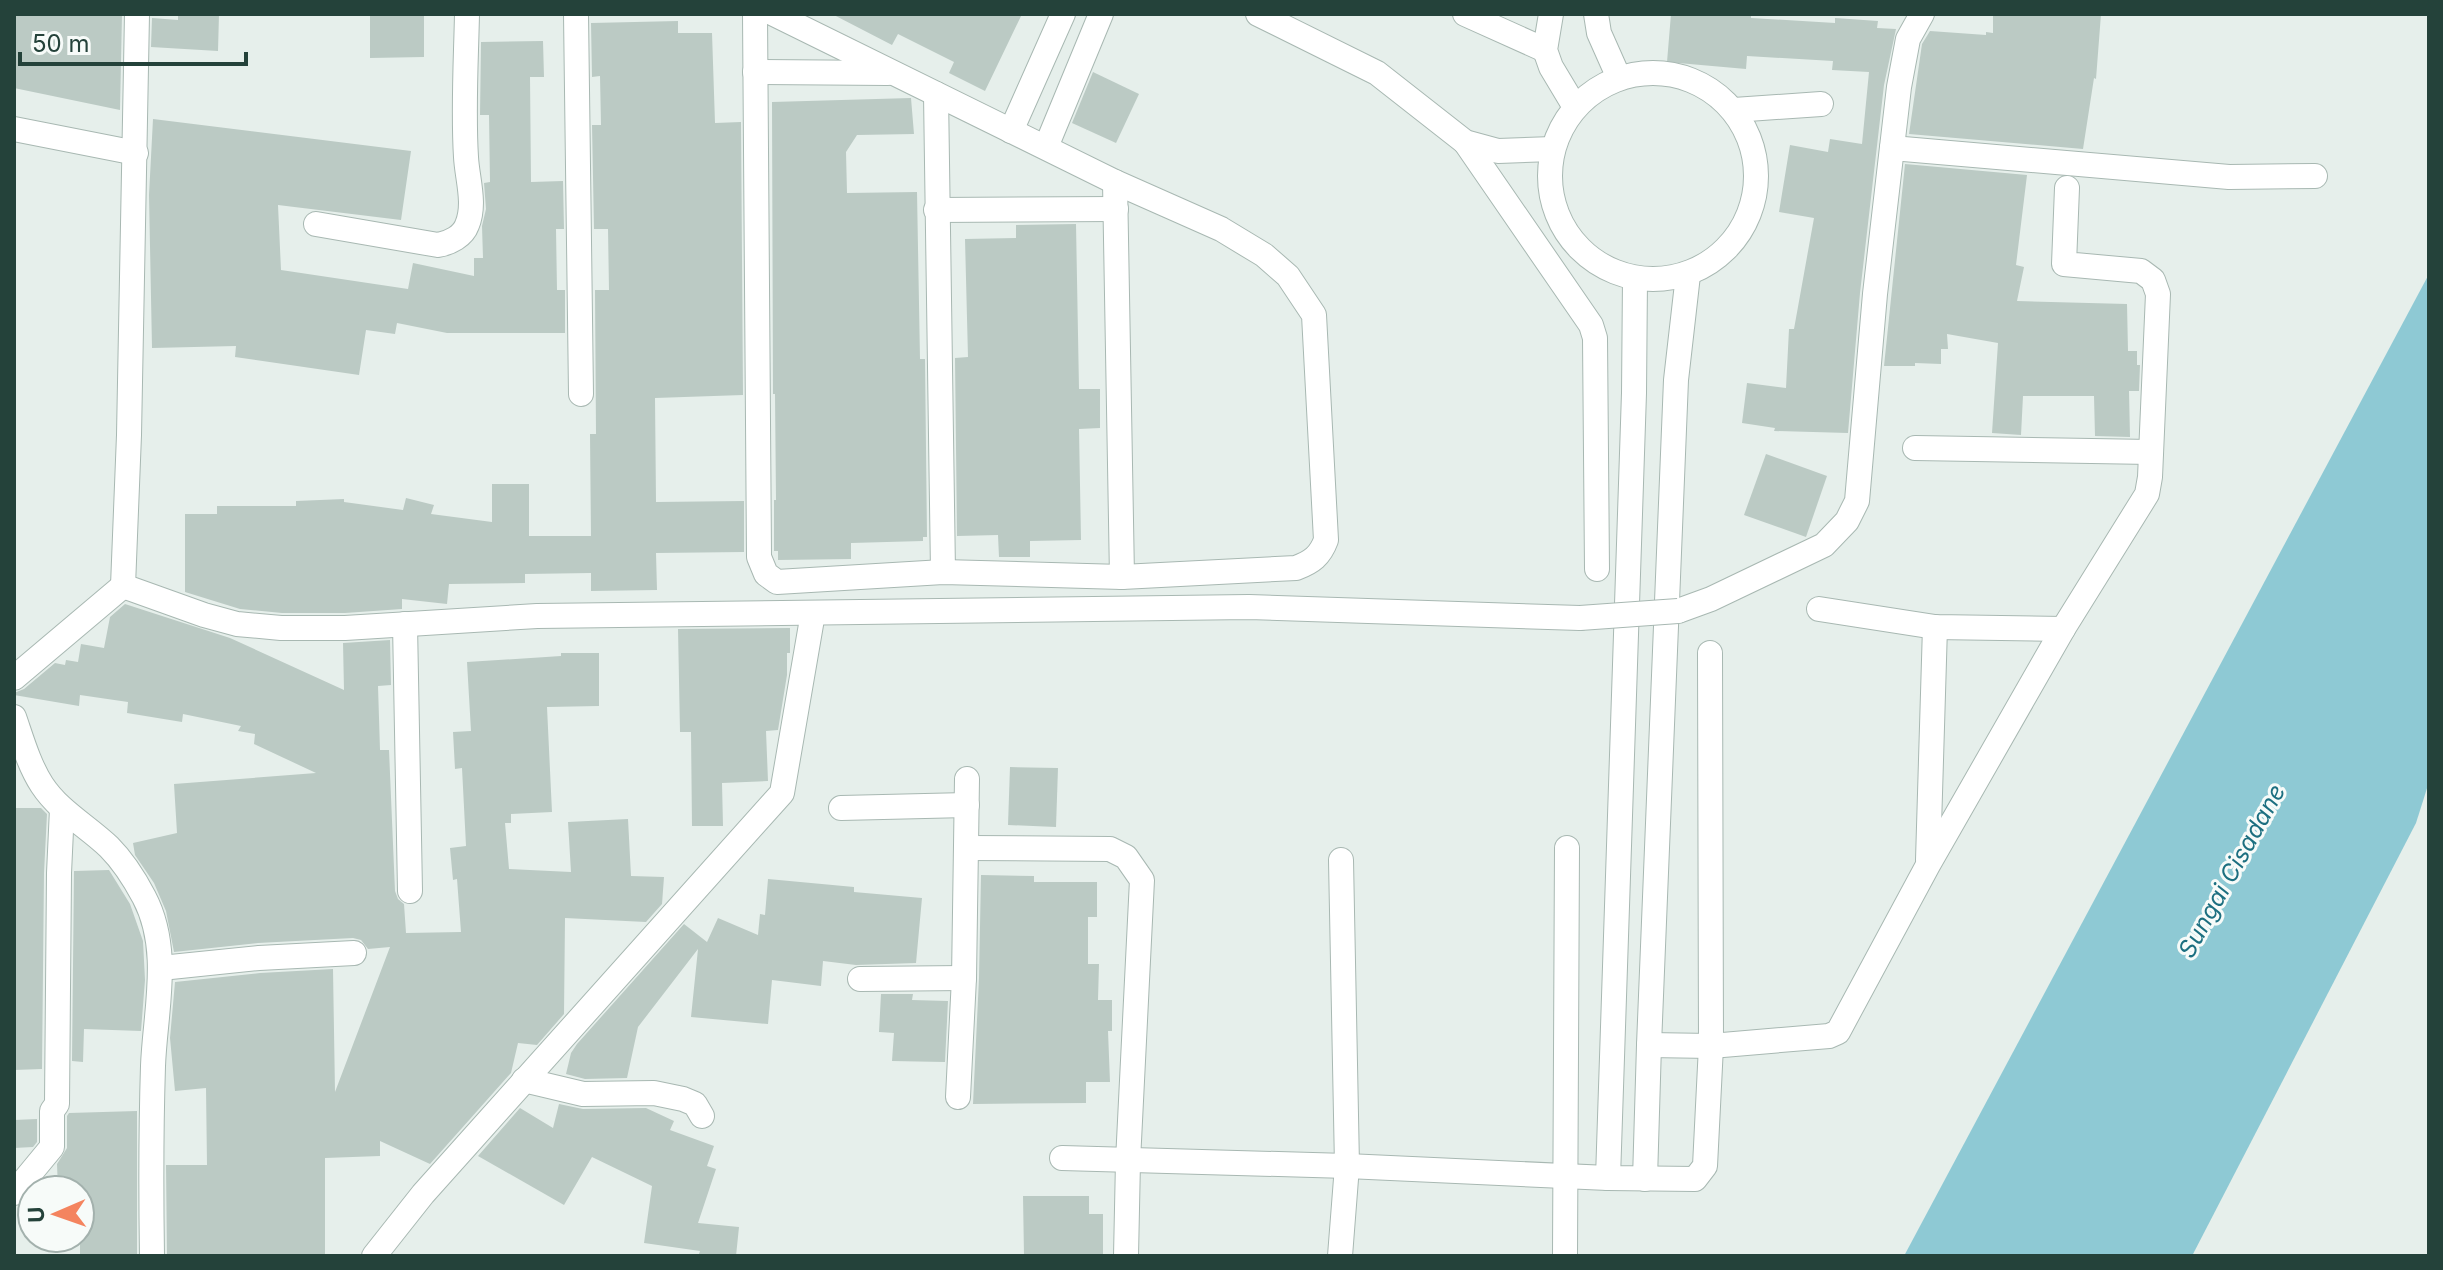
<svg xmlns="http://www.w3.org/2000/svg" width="2443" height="1270" font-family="Inter,sans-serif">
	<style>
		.water { fill: #8ec9d4 }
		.building { fill: #bbcac4 }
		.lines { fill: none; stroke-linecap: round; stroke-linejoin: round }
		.minor-casing { stroke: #a8b8b2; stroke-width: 26 }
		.minor { stroke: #fff; stroke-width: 24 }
		.minor-bridge-casing { stroke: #a8b8b2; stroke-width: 26; stroke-linecap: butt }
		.minor-bridge { stroke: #fff; stroke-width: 24 }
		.labels { text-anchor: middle; stroke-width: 6; stroke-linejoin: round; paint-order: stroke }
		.water-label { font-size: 24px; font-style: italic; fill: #1c6f80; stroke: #f7fbf9 }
	</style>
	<rect width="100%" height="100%" fill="#e6efeb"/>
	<polygon class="water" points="2429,274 2429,782 2416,823 2192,1256 1904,1256"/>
	<g class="building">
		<polygon points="14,14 122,14 120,110 14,88"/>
		<polygon points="178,14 219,14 218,51 151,47 152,18 178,20"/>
		<polygon points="370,14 424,14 424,57 370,58"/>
		<polygon points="832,14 1022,14 985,91 949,73 954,62 898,34 892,45"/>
		<polygon points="1671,14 1751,14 1751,18 1835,23 1835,18 1878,21 1877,28 1896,29 1884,85 1860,293 1848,433 1774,431 1775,428 1742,423 1747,383 1786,388 1789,329 1794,329 1814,218 1779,212 1790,145 1828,152 1830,139 1862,144 1869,72 1832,70 1833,61 1747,56 1746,69 1667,62"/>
		<polygon points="1993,14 2101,14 2096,79 2094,78 2083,149 1909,134 1922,44 1930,31 1986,35 1986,32 1993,33"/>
		<polygon points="678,21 678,33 712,33 715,123 741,122 743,395 655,398 656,502 744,501 744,552 656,553 657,590 591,591 591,573 525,574 525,583 449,584 447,604 402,599 402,609 345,613 282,613 240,609 185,592 185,514 217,514 217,506 296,506 296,501 344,499 344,502 403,510 406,498 434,505 431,514 492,522 492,484 529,484 529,536 591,536 590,434 596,434 595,290 609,290 608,229 594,229 592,125 601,125 600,76 592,77 591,23"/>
		<polygon points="543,41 544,77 530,77 531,182 563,181 564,229 556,229 557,290 565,290 565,333 447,333 397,323 395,334 366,330 359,375 235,357 236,346 152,348 149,195 153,119 411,151 401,220 278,205 281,270 408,289 413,263 474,276 474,258 483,258 482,226 486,209 484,183 490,182 489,115 480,115 481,42"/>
		<polygon points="1093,72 1139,94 1116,143 1072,123"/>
		<polygon points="911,98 914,134 857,135 846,152 847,193 917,192 920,359 925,359 927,537 923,537 923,541 851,543 851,559 778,560 778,551 774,551 774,500 776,500 775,394 773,394 772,102"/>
		<polygon points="1905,164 2027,175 2016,265 2024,267 2017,301 2127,304 2128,351 2137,351 2137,365 2140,365 2139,391 2129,391 2130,437 2095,436 2094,396 2023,396 2021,435 1992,433 1998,343 1947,334 1948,349 1941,349 1941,364 1915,363 1915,366 1884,366"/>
		<polygon points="1076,224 1079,389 1100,389 1100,428 1079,429 1081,540 1030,541 1030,557 999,557 998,535 957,536 955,358 968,357 965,239 1016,238 1016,225"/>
		<polygon points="1766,454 1827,476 1806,537 1744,515"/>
		<polygon points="125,604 230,638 344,690 343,643 390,640 391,685 378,686 380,750 389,750 395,891 398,899 404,904 406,933 461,932 457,879 453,880 450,848 466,846 462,768 455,769 453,732 471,731 467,662 561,656 561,653 599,653 599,706 547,707 552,812 511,814 511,823 505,823 509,869 571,872 568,822 628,819 631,876 664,877 662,904 646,922 565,918 564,1014 537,1045 518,1043 511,1073 430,1164 380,1141 380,1156 325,1158 325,1256 167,1256 166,1165 207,1165 206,1088 175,1091 170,1038 175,982 260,973 333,969 335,1092 390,947 368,949 361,940 353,938 258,943 174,952 166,911 154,883 135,855 133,843 177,833 174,784 316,773 254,744 255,734 238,731 241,726 183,714 182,722 127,713 128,702 80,695 79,706 14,695 14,693 24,689 55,663 65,665 66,660 78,662 81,644 104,648 110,617"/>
		<polygon points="790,628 790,653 787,653 787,675 778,730 766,731 768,781 722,783 723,826 692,826 691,732 680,732 678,629"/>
		<polygon points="1010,767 1058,768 1056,827 1008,825"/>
		<polygon points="14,808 41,808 47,814 44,873 42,1069 14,1070"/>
		<polygon points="109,870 130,904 143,941 145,980 141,1031 84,1029 83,1062 72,1061 74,871"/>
		<polygon points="981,875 1034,876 1034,882 1097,882 1097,917 1088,917 1088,964 1099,964 1098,1000 1112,1000 1112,1031 1108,1031 1110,1082 1086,1082 1086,1103 973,1104 979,978"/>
		<polygon points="768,879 854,887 854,892 922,898 916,963 856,965 823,961 821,986 772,980 768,1024 691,1017 698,949 638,1027 627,1078 585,1079 566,1074 571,1053 577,1044 684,924 707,942 718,918 758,935 760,914 765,915"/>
		<polygon points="881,994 913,994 912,1000 948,1001 945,1062 892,1061 894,1033 879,1032"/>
		<polygon points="559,1104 583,1109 646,1108 674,1121 670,1130 714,1146 707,1166 716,1169 698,1223 739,1227 736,1256 699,1254 700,1251 644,1243 652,1186 592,1157 564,1205 478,1156 520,1108 553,1128"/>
		<polygon points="137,1111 137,1256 80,1256 80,1190 58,1190 57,1164 67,1148 67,1116 69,1113"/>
		<polygon points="37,1119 37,1142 33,1147 14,1148 14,1120"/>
		<polygon points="1023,1196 1089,1196 1089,1214 1103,1214 1103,1256 1024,1256"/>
	</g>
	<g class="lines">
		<g class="minor-casing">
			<g id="minor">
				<polyline points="137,14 129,435 123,586 204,615 237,624 281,628 345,628 537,616 1249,607 1580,618"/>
				<polyline points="576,14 581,394"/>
				<path d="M755 14 759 557 766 574 777 582 943 572 1122 577 1296 568C1312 562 1320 556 1326 540L1314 315 1288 276 1264 255 1221 229 1115 182 774 14"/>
				<polyline points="1258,14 1377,73 1465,142 1498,151 1553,149"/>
				<polyline points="1465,14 1545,50"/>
				<polyline points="1551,14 1545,50 1551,67 1575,107"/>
				<polyline points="1596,14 1599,33 1619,78"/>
				<polyline points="755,72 888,73"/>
				<circle cx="1653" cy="176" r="103"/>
				<polyline points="936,94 943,572"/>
				<polyline points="1734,110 1821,104"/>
				<polyline points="14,129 136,153"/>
				<polyline points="1011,131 1063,14"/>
				<polyline points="1465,142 1591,325 1595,338 1597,569"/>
				<polyline points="1046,147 1101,14"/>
				<polyline points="1892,148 2229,177 2315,176"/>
				<polyline points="1115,182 1122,577"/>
				<polyline points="936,210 1116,209"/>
				<path d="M316 224 438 245C450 243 463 236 467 225 476 204 467 178 466 157 463 110 466 61 467 14"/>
				<polyline points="1915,448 2151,452"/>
				<polyline points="1819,609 1935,627 2063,629"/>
				<polyline points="1678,611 1711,599 1824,545 1847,521 1857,501 1875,294 1899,87 1908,39 1922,14"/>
				<polyline points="405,624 410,891"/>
				<polyline points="14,678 123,586"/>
				<path d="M14 717C22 740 29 765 42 785 59 811 87 826 109 847 123 861 135 880 144 897 172 950 155 1011 153 1066 151 1129 151 1193 152 1256"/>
				<polyline points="841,808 967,805"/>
				<polyline points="968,848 1110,849 1126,857 1142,880 1128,1161 1126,1256"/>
				<polyline points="1928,860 1935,627"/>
				<polyline points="161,968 259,958 354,953"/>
				<polyline points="860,979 964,978"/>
				<polyline points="1649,1045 1711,1046 1829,1036 1838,1032 1928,865 2063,629 2147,494 2150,477 2158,294 2153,280 2141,271 2064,264 2067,188"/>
				<polyline points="524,1080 583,1094 654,1093 683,1099 695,1104 702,1116"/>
				<polyline points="958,1097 964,978 967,779"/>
				<polyline points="1062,1158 1347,1166 1608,1178 1695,1179 1705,1166 1711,1046 1710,653"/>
				<polyline points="1608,1178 1634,393 1635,279"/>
				<polyline points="1645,1179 1649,1045 1676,380 1688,275"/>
				<polyline points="14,1193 52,1147 52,1111 57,1104 59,873 62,809"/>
				<polyline points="374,1256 423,1194 782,793 813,613"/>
				<polyline points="1340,1256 1347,1166 1341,860"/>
				<polyline points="1565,1256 1567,848"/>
			</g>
		</g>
		<use href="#minor" class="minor"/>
		<g class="minor-bridge-casing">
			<polyline id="minor-bridge" points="1580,618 1678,611"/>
		</g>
		<use href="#minor-bridge" class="minor-bridge"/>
	</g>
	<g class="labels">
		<g class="water-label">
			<text transform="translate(2232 871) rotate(-61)" y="8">Sungai Cisadane</text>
		</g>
	</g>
	<rect width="2443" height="1270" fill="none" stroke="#24423a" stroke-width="32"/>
	<g transform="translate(56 1214) rotate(268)"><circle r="38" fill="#f7fbf9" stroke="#a3b1ad" stroke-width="2"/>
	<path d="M0-6L14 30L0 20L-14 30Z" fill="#f4845f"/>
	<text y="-12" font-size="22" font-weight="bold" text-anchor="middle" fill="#24423a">U</text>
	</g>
	<path d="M20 52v12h226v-12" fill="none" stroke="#24423a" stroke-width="4"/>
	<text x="32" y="52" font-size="24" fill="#24423a" stroke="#f7fbf9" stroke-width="6" paint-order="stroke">50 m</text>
</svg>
